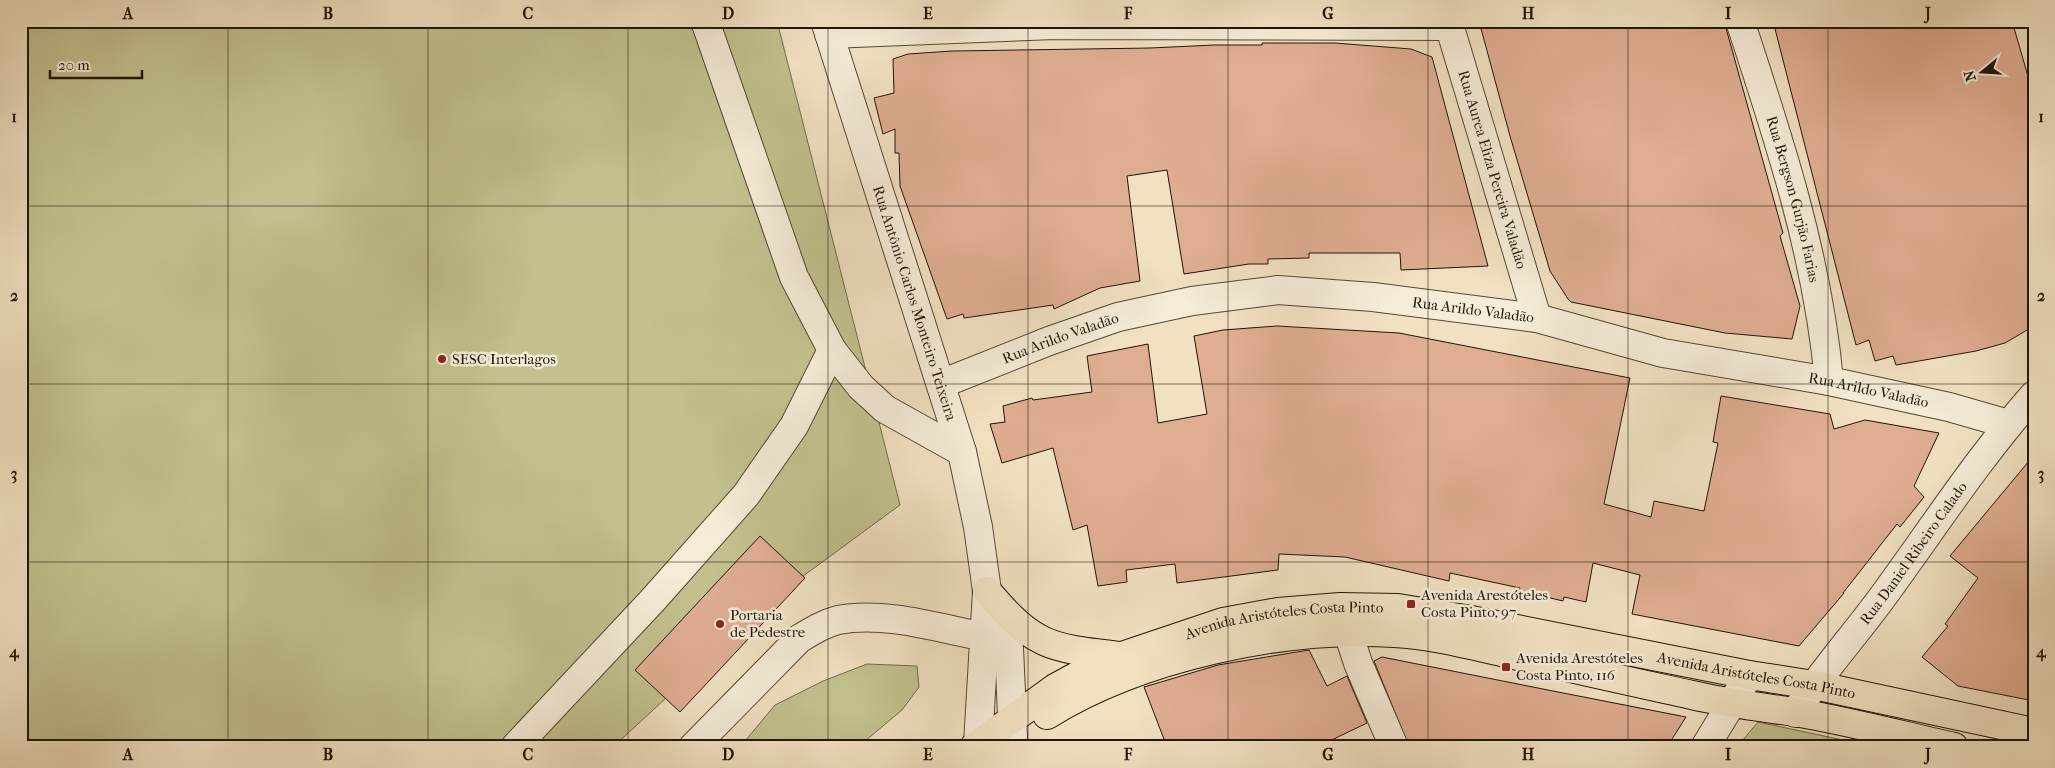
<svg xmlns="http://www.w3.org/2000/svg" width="2055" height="768" font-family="'IM FELL French Canon',serif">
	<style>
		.green { fill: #c2c18e; stroke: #726a4b }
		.building { fill: #dfad92; stroke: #211408 }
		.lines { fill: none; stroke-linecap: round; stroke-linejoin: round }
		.minor-casing { stroke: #554736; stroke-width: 30 }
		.major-casing { stroke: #211408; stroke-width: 30 }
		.minor { stroke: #f6ecd7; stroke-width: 28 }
		.major { stroke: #f1e1c2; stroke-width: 28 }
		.grid { fill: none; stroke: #211408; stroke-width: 1; stroke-opacity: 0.55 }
		.poi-dot { fill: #8f2418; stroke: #f6ecd7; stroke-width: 2 }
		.labels { text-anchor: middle; stroke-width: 5; stroke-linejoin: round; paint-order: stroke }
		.street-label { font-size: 15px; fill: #211408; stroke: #f6ecd7 }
		.poi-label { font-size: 15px; fill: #211408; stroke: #f6ecd7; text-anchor: start }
		.neatline { fill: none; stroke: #211408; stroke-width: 2 }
		.grid-label { font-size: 16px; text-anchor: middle; font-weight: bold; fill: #211408 }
	</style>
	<rect width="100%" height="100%" fill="#f1e1c2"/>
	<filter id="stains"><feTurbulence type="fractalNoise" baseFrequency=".004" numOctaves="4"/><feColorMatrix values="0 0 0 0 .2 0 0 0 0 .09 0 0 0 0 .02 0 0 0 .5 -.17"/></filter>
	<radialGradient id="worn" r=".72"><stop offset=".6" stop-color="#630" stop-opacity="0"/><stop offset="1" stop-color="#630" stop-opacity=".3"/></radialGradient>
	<g class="green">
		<polygon points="21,21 777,21 900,505 780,593 613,747 21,747"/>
		<polygon points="867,664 917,666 919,687 902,710 858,747 740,747 775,705 823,681"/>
		<polygon points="1758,722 1876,747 1737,747"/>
	</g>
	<g class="building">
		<polygon points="1479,21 1724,21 1783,233 1780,236 1800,306 1792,339 1725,333 1571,302 1568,299 1550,271 1510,136"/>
		<polygon points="1773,21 2012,21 2034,97 2034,326 2005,343 1976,351 1896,365 1893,356 1875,361 1869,340 1856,345"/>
		<polygon points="1262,43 1335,43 1411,49 1432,57 1488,266 1401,270 1400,253 1309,253 1309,258 1268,259 1268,264 1249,264 1184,274 1167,170 1127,176 1140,281 1100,288 1054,309 1053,305 964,318 963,314 947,319 900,186 899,153 895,153 895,129 883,134 874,98 894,93 893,59 908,54 952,51 1150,48 1214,45 1262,45"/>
		<polygon points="1277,326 1399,333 1630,378 1604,504 1651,517 1654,501 1704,511 1718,443 1713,442 1721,396 1830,414 1834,429 1865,420 1939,433 1914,486 1924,497 1900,527 1897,524 1843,593 1844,593 1799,646 1632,614 1640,575 1593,563 1586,602 1564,597 1563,601 1542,596 1519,591 1520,588 1450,573 1449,581 1345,557 1279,554 1278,570 1177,583 1175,564 1126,570 1127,582 1098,586 1087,525 1073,530 1053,448 1002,463 990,424 1005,422 1003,406 1032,398 1033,400 1092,392 1087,356 1148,344 1158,423 1207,414 1194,336 1223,330"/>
		<polygon points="2034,455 2034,701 1958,686 1922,657 1948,626 1945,624 1978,578 1950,556"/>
		<polygon points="760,536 805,578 680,712 635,670"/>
		<polygon points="1309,650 1327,686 1347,676 1367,723 1317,747 1167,747 1144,687 1218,665"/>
		<polygon points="1382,657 1558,692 1686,717 1667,747 1409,747 1374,661"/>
	</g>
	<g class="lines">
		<g class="minor-casing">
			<g id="minor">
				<polyline points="705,21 794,277 832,350 861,387 885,409 962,452"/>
				<path id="s1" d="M825 21 962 452 978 527 987 591 978 744"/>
				<path id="s2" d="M1448 21 1537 318"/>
				<path id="s3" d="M1740 21C1779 139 1818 257 1829 381"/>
				<polyline points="829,34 1054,25 1449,26"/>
				<path id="s4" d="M941 384 1049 341 1118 317 1192 301 1278 290 1373 297 1537 318 1663 353 1829 381 1949 407 2008 424"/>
				<polyline points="990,597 1009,648 1013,737"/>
				<polyline points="1341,611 1358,663 1394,747"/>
				<path id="s5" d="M1795 713C1822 671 1855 635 1884 595 1933 528 1979 457 2034 395"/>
				<polyline points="515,747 652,601 746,495 794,426 832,350"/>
				<path d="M693 747 799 639C812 631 823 624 838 620 885 611 938 628 984 637"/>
				<polyline points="1705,747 1749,675"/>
			</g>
		</g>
		<g class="major-casing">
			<g id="major">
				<path d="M987 591C1034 647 1050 648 1120 656"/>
				<path d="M1047 715C1140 657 1284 626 1394 633 1434 635 1474 646 1514 655 1573 669 1633 682 1692 695 1726 703 1760 707 1794 712 1848 721 1901 735 1954 747"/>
				<path id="s6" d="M974 747 1055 688 1088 670 1122 656 1223 622 1278 612 1340 607 1398 608 1471 620 1749 675 1814 685 2034 732"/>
			</g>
		</g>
		<use href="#minor" class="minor"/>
		<use href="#major" class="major"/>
	</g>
	<path class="grid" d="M228 21V747M428 21V747M628 21V747M828 21V747M1028 21V747M1228 21V747M1428 21V747M1628 21V747M1828 21V747M21 206H2034M21 384H2034M21 562H2034"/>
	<g class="poi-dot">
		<circle cx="442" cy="359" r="5"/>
		<rect x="1406" y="599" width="10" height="10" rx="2.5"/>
		<circle cx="720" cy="624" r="5"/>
		<rect x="1501" y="662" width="10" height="10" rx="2.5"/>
	</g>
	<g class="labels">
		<g class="street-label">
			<text dy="5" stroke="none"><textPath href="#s2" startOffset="155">Rua Aurea Eliza Pereira Valadão</textPath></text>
			<text dy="5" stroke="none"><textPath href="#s3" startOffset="186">Rua Bergson Gurjão Farias</textPath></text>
			<text dy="5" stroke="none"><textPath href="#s1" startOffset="296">Rua Antônio Carlos Monteiro Teixeira</textPath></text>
			<text dy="5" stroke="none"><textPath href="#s4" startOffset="548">Rua Arildo Valadão</textPath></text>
			<text dy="5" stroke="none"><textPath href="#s4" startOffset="128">Rua Arildo Valadão</textPath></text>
			<text dy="5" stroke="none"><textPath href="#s4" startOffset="952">Rua Arildo Valadão</textPath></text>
			<text dy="5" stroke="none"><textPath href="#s5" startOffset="199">Rua Daniel Ribeiro Calado</textPath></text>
			<text dy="5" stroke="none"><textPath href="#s6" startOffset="342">Avenida Aristóteles Costa Pinto</textPath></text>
			<text dy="5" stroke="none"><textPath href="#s6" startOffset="822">Avenida Aristóteles Costa Pinto</textPath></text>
		</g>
		<g class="poi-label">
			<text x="452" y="364">SESC Interlagos</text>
			<text x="1421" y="600">Avenida Arestóteles<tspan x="1421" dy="17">Costa Pinto, 97</tspan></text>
			<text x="730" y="620">Portaria<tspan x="730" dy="17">de Pedestre</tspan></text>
			<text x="1516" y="663">Avenida Arestóteles<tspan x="1516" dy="17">Costa Pinto, 116</tspan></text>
		</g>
	</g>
	<rect width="2055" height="768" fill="none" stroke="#f1e1c2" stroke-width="55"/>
	<g transform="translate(1982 72) rotate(252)" stroke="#f6ecd7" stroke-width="4" paint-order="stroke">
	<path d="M0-4L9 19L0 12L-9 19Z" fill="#211408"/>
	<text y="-8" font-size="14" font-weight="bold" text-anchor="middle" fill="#211408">N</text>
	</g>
	<path d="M50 70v8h92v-8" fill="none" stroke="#211408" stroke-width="2.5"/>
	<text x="58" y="70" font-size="15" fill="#211408" stroke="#f6ecd7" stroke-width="4" paint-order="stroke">20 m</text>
	<rect x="28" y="28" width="2000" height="712" class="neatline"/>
	<g class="grid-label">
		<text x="128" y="19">A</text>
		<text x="328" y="19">B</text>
		<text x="528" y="19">C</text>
		<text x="728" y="19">D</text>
		<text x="928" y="19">E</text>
		<text x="1128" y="19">F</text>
		<text x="1328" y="19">G</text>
		<text x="1528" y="19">H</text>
		<text x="1728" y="19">I</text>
		<text x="1928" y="19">J</text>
		<text x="14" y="122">1</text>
		<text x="2041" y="122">1</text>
		<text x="14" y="301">2</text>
		<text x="2041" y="301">2</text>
		<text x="14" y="479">3</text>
		<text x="2041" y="479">3</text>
		<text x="14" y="657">4</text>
		<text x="2041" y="657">4</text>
		<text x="128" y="760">A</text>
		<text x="328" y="760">B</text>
		<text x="528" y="760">C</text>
		<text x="728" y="760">D</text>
		<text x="928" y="760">E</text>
		<text x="1128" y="760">F</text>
		<text x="1328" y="760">G</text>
		<text x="1528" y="760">H</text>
		<text x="1728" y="760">I</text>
		<text x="1928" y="760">J</text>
	</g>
	<rect width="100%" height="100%" filter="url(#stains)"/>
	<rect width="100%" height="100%" fill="url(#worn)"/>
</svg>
